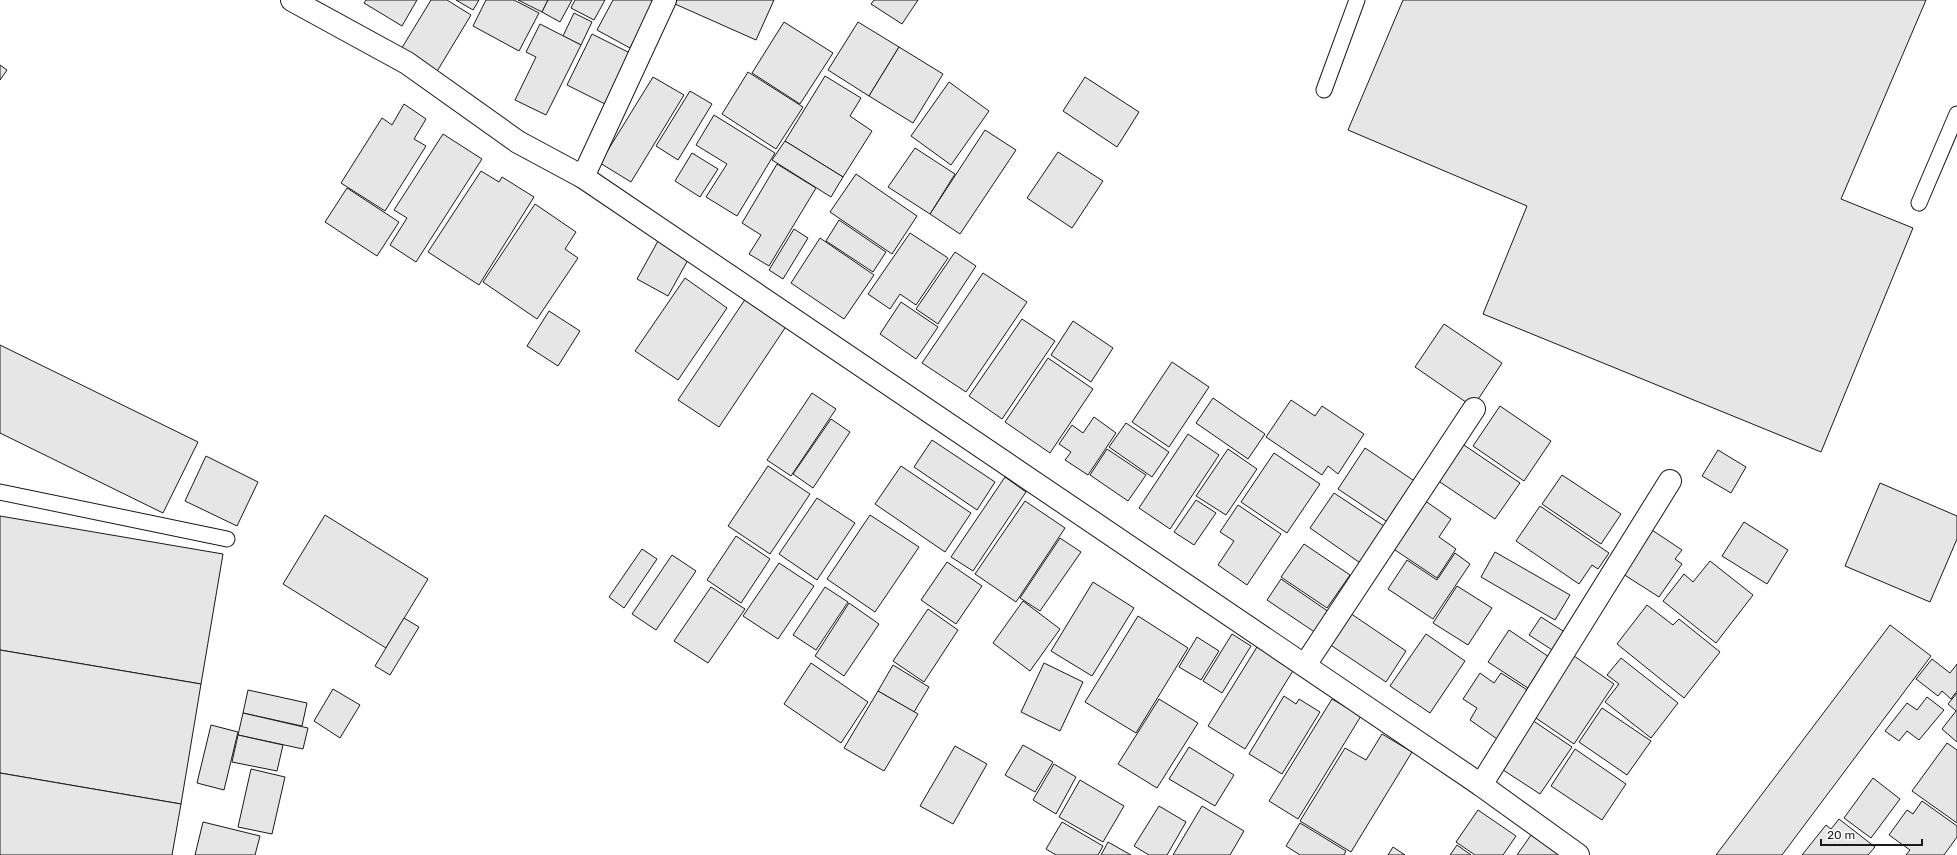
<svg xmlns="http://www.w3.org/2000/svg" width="1957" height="855" font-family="Rubik,sans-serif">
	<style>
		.building { fill: #e6e6e6; stroke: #1a1a1a }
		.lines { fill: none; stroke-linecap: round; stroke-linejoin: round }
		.lane-casing { stroke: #1a1a1a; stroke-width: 17 }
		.street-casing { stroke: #1a1a1a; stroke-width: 24 }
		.lane { stroke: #fff; stroke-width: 15 }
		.street { stroke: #fff; stroke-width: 22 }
	</style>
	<rect width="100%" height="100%" fill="#fff"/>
	<g class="building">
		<polygon points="366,0 417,0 402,26 364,3"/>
		<polygon points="431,0 447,0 471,15 436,73 400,51"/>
		<polygon points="456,0 479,0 473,10"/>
		<polygon points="486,0 514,0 539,13 519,51 473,26"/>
		<polygon points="518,0 548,0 542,12"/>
		<polygon points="548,0 572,0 560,22 542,12"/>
		<polygon points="575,0 605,0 594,20 571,8"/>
		<polygon points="613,0 651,0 654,2 630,48 597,30"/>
		<polygon points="677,0 774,0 756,40 675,4"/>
		<polygon points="874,0 918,0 902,24 871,4"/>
		<polygon points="1403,0 1926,0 1841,199 1913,228 1821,452 1483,314 1527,206 1348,130"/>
		<polygon points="574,13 592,22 581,45 563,36"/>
		<polygon points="784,22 833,53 800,104 752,73"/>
		<polygon points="858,22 899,47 869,96 828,70"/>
		<polygon points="540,24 581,45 546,115 515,100 536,57 526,52"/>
		<polygon points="592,34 634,55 609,106 567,85"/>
		<polygon points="899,47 943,74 913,123 869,96"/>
		<polygon points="0,65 7,70 0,80"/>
		<polygon points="748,72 803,107 776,149 722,114"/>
		<polygon points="825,76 861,98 850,116 872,131 843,177 785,141"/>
		<polygon points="653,77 684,95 631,182 600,163"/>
		<polygon points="1085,77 1139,112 1117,147 1063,111"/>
		<polygon points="949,82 989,111 951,165 911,136"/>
		<polygon points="690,91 712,104 678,160 656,146"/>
		<polygon points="404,104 426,119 414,139 426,146 385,211 341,183 382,118 392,125"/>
		<polygon points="714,115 775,153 737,216 706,197 727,164 696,145"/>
		<polygon points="985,130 1016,150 960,234 930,214"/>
		<polygon points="443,134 482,159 416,262 390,245 407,218 394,210"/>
		<polygon points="785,141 843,177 831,197 772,160"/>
		<polygon points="915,148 955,174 930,214 888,187"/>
		<polygon points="1058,152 1103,181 1072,228 1027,198"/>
		<polygon points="692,153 718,169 700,197 675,181"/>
		<polygon points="777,164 816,188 769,266 749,254 761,235 742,223"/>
		<polygon points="481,171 499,182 502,177 534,197 479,285 428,252"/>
		<polygon points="856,174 917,216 892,254 830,212"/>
		<polygon points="347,188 399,222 377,256 325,222"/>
		<polygon points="535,204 576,232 565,249 578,258 537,319 483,282"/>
		<polygon points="839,220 886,252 873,272 826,241"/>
		<polygon points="794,229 808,238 783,279 769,270"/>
		<polygon points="910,233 948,258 916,305 900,294 890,309 868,294"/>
		<polygon points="820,238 874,275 844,319 791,283"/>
		<polygon points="658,241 689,258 668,296 637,279"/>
		<polygon points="955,252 976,266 938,324 916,309"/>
		<polygon points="983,273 1027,302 966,392 922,363"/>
		<polygon points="685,278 727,308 678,380 635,351"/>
		<polygon points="746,298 787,325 719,427 678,400"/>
		<polygon points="901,302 938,327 916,359 880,334"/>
		<polygon points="549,311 580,331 558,366 527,346"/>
		<polygon points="1022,319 1055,341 1002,419 969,396"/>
		<polygon points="1073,321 1113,348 1091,382 1051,355"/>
		<polygon points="1444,324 1502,363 1473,407 1415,367"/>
		<polygon points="0,345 198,442 163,513 0,433"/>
		<polygon points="1048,358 1093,389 1050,453 1005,422"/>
		<polygon points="1172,362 1209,387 1169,447 1132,422"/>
		<polygon points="812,393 836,409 791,476 767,460"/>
		<polygon points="1213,398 1265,434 1248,459 1196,423"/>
		<polygon points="1291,400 1315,416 1322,406 1364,434 1338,474 1328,466 1322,475 1266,437"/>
		<polygon points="1500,406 1551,441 1524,481 1473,446"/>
		<polygon points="1094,417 1116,433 1088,475 1065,460 1071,452 1059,444 1072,425 1083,433"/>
		<polygon points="831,419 850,432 813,488 793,474"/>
		<polygon points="1126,423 1169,452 1152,477 1109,447"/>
		<polygon points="1188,434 1219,455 1170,529 1139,508"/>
		<polygon points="932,440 995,482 977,510 914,467"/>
		<polygon points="1461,443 1520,483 1495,519 1437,480"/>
		<polygon points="1365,448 1419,484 1392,525 1338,489"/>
		<polygon points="1107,449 1146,475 1128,501 1090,475"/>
		<polygon points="1228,449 1257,469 1226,515 1196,496"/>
		<polygon points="1718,450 1746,467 1731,493 1702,476"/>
		<polygon points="1274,453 1320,484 1287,533 1241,502"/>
		<polygon points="206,456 258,482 237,526 185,501"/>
		<polygon points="768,466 810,494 770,554 728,526"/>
		<polygon points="901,466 971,513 945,552 875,504"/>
		<polygon points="1562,475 1621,514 1601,544 1542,504"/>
		<polygon points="1005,477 1026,492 973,571 951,557"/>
		<polygon points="1880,483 1957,516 1957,539 1930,602 1845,566"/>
		<polygon points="1334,493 1390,530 1366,567 1310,528"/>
		<polygon points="817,498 855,523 817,580 779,554"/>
		<polygon points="1196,500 1216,513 1194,545 1174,532"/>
		<polygon points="1424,500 1451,519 1439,537 1456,549 1437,578 1392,548"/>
		<polygon points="1025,501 1065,528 1016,602 975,574"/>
		<polygon points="1238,505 1281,534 1247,585 1218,565 1234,541 1220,532"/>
		<polygon points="1540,506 1609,553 1598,569 1592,565 1579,584 1516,541"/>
		<polygon points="325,515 428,579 386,648 283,584"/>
		<polygon points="870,515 919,547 875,612 827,579"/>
		<polygon points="0,516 223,554 201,684 0,650"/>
		<polygon points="1744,522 1788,550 1767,584 1722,556"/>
		<polygon points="1652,530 1682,550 1675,559 1682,564 1659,597 1623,574"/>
		<polygon points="736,536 770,559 741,603 707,580"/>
		<polygon points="1060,538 1081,552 1040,611 1020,598"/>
		<polygon points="1304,544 1350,575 1327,608 1281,577"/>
		<polygon points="642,549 657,559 624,608 609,597"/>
		<polygon points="1495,552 1570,595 1555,620 1481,577"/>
		<polygon points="1455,553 1470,564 1433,619 1388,589 1407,560 1437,580"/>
		<polygon points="672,555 696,571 656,630 632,614"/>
		<polygon points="1710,561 1753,595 1716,643 1663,601 1684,574 1693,582"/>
		<polygon points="947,562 982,586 956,624 921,600"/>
		<polygon points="779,563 814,586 778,639 743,616"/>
		<polygon points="1281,579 1329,612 1316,633 1267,600"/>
		<polygon points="1093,582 1134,608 1092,676 1051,651"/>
		<polygon points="1457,586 1492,608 1468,645 1433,623"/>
		<polygon points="711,587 745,609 708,663 674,641"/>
		<polygon points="825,587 848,602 816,650 793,635"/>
		<polygon points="1023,601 1060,629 1030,671 993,643"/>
		<polygon points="849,603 879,624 844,676 815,656"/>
		<polygon points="1647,605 1673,625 1679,619 1720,652 1684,698 1617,644"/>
		<polygon points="928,609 958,630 924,682 893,661"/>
		<polygon points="1347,611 1406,651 1386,682 1326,642"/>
		<polygon points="1138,616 1188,648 1136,733 1085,702"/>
		<polygon points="1541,617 1571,636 1560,655 1529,635"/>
		<polygon points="404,618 419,627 390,675 375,666"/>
		<polygon points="1890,625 1931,656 1782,855 1716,855"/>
		<polygon points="1509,630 1555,661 1534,692 1488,662"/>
		<polygon points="1232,634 1251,646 1222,693 1203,681"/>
		<polygon points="1426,634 1465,661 1430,713 1390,686"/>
		<polygon points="1197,637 1219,651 1201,680 1179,667"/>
		<polygon points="1257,647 1294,669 1245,749 1208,726"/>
		<polygon points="0,650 201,684 181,804 0,773"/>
		<polygon points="1574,656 1614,684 1574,744 1533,716"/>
		<polygon points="1621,658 1678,703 1651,738 1605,702 1619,684 1607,675"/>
		<polygon points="1932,659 1950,673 1957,664 1957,691 1951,699 1942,691 1938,696 1916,679"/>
		<polygon points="811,663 868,702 841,743 784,704"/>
		<polygon points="1044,663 1083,682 1060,731 1021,712"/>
		<polygon points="893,665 929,687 914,712 878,691"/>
		<polygon points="1480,673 1494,683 1501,673 1532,693 1500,741 1470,720 1477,708 1463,699"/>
		<polygon points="333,689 360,705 340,738 314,721"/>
		<polygon points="248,690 307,703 302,726 243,713"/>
		<polygon points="878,691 918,714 884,771 844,748"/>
		<polygon points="1957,693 1957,742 1942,729 1956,711 1948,704"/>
		<polygon points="1284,696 1296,704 1299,699 1320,712 1282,774 1249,754"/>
		<polygon points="1927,697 1944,710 1919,740 1907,731 1899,741 1885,731 1907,703 1917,710"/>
		<polygon points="1159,699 1198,723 1157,788 1118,764"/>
		<polygon points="1332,699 1361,716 1298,819 1269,801"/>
		<polygon points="1602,708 1651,741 1627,775 1579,742"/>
		<polygon points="243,713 308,728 303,749 238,735"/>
		<polygon points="1532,720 1572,747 1540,794 1500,768"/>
		<polygon points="211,725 238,732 224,790 197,783"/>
		<polygon points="1382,734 1412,752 1351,852 1300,821 1345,748 1366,760"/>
		<polygon points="238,735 283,745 277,771 232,762"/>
		<polygon points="1947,743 1957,750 1957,823 1912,791"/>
		<polygon points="1023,745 1053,762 1035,792 1005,775"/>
		<polygon points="955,746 987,764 953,824 920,806"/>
		<polygon points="1189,747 1234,775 1215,806 1169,779"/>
		<polygon points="1575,749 1626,784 1602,820 1551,786"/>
		<polygon points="1054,764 1076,777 1056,814 1033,800"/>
		<polygon points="251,769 285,777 272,834 238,827"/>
		<polygon points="0,773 181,804 172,855 0,855"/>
		<polygon points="1873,778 1900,799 1871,838 1844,818"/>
		<polygon points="1080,780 1124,806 1103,842 1059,817"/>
		<polygon points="1922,801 1957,826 1957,837 1944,855 1906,855 1910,850 1889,835 1907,810 1913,814"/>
		<polygon points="1159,806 1186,822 1167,855 1149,855 1134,846"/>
		<polygon points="1202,806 1244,831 1230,855 1173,855"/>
		<polygon points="1478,810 1516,836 1503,855 1475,855 1456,842"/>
		<polygon points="1839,819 1875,847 1868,855 1802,855 1826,825 1831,829"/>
		<polygon points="203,822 260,836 255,855 195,855"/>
		<polygon points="1062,822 1103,846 1098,855 1056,855 1046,849"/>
		<polygon points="1300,823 1346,851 1344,855 1300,855 1286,846"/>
		<polygon points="1531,835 1560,855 1517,855"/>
		<polygon points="1108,842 1131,855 1101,855"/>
		<polygon points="1457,845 1471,855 1450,855"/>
		<polygon points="1393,847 1405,855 1388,855"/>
	</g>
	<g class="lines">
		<g class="lane-casing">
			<g id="lane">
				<polyline points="1324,90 1357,0"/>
				<polyline points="1919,203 1957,114"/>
				<polyline points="0,492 227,539"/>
			</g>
		</g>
		<g class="street-casing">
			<g id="street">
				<polyline points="292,0 407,63 518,142 583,177 1481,785 1578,855"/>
				<polyline points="583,177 665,0"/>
				<polyline points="1305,665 1474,409"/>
				<polyline points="1481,785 1670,481"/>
			</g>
		</g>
		<use href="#lane" class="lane"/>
		<use href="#street" class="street"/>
	</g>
	<path d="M1821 839v6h101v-6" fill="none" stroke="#1a1a1a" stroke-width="2"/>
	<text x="1827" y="839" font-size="12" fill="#1a1a1a" stroke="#ffffff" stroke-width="3" paint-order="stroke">20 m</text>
</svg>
